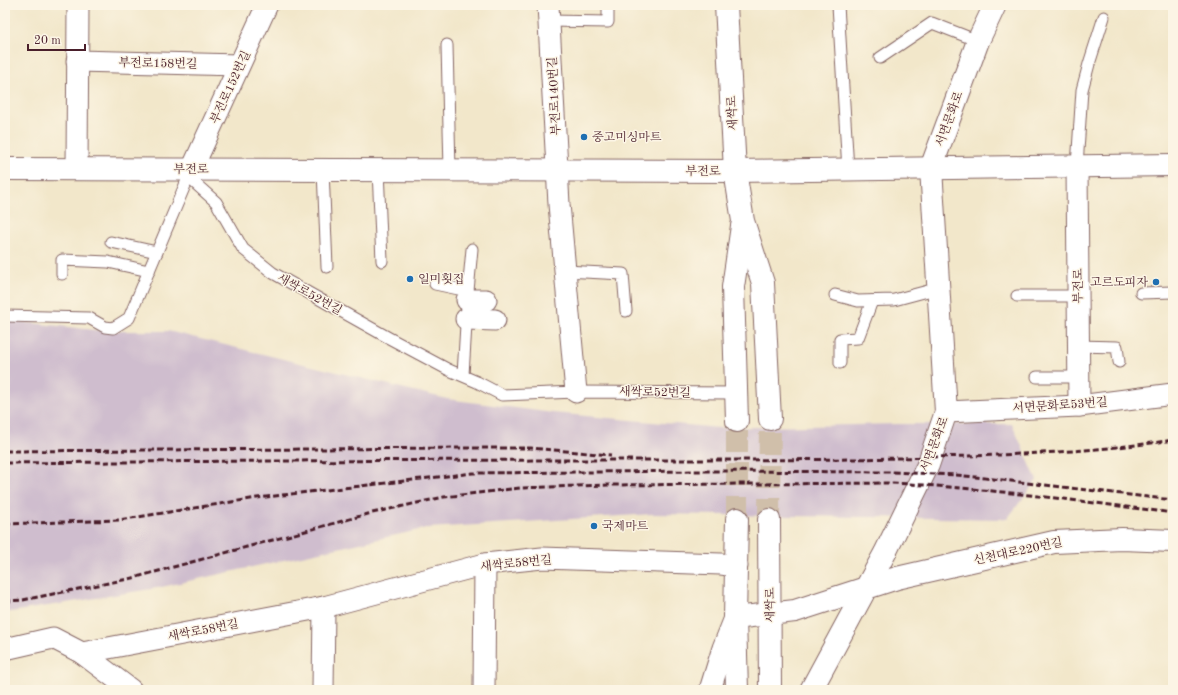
<svg xmlns="http://www.w3.org/2000/svg" width="1178" height="695" font-family="'Old Standard TT','Noto Serif KR',serif">
	<style>
		.industrial { fill: #cfbdce }
		.lines { fill: none; stroke-linecap: round; stroke-linejoin: round }
		.secondary-tunnel { stroke: #d0bfaa; stroke-width: 22; stroke-dasharray: 22 11; stroke-linecap: butt }
		.lane-casing { stroke: #856563; stroke-width: 13 }
		.street-casing { stroke: #856563; stroke-width: 23 }
		.secondary-casing { stroke: #856563; stroke-width: 24 }
		.lane { stroke: #fff; stroke-width: 11 }
		.street { stroke: #fff; stroke-width: 21 }
		.secondary { stroke: #fff; stroke-width: 22 }
		.rail { stroke: #4a1f2b; stroke-width: 3; stroke-dasharray: 6 3; stroke-linecap: butt }
		.poi-dot { fill: #1f6fb2; stroke: #fcf5e5; stroke-width: 1.5 }
		.labels { text-anchor: middle; stroke-width: 3; stroke-linejoin: round; paint-order: stroke }
		.street-label { font-size: 12px; fill: #4a1f2b; stroke: #fcf5e5 }
		.poi-label { font-size: 12px; fill: #4a1f2b; stroke: #fcf5e5; text-anchor: start }
	</style>
	<rect width="100%" height="100%" fill="#fcf5e5"/>
	<filter id="ink" filterUnits="userSpaceOnUse"><feTurbulence type="fractalNoise" baseFrequency=".025" numOctaves="2"/><feDisplacementMap in="SourceGraphic" scale="8" xChannelSelector="R" yChannelSelector="G"/><feConvolveMatrix kernelMatrix="1 2 1 2 8 2 1 2 1" color-interpolation-filters="sRGB"/></filter>
	<filter id="wash" filterUnits="userSpaceOnUse"><feTurbulence type="fractalNoise" baseFrequency=".012" numOctaves="4" result="noise"/><feDisplacementMap in="SourceGraphic" scale="16" xChannelSelector="R" yChannelSelector="G"/><feGaussianBlur stdDeviation="0.9" result="paint"/><feColorMatrix in="noise" values="0 0 0 0 0 0 0 0 0 0 0 0 0 0 0 0 0 1.4 0 .05"/><feComposite in="paint" operator="in"/></filter>
	<g filter="url(#wash)">
		<rect width="100%" height="100%" fill="#f2e7ca"/>
		<polygon class="industrial" points="5,320 104,331 168,331 447,399 553,413 719,428 898,424 1012,424 1037,480 1007,519 653,514 428,528 157,588 5,613"/>
	</g>
	<g filter="url(#ink)">
		<g class="lines">
			<g class="secondary-tunnel">
				<polyline points="737,519 737,421"/>
				<polyline points="769,520 770,419"/>
			</g>
			<g class="lane-casing">
				<g id="lane">
					<polyline points="838,5 848,170"/>
					<polyline points="549,21 608,22 608,5"/>
					<polyline points="447,45 450,170"/>
					<polyline points="880,58 932,23 978,41"/>
					<polyline points="1077,166 1082,90 1089,64 1104,17"/>
					<polyline points="323,170 327,267"/>
					<polyline points="378,170 382,261"/>
					<polyline points="188,177 216,202 243,249 273,273 389,338 449,370 477,382 502,395 576,392 735,393"/>
					<polyline points="111,242 157,252"/>
					<polyline points="565,271 623,274 626,311"/>
					<polyline points="62,274 62,260 108,262 149,271"/>
					<polyline points="435,284 468,291 463,375"/>
					<polyline points="468,291 472,249"/>
					<polyline points="1141,293 1173,292"/>
					<polyline points="835,295 858,301 894,300 939,288"/>
					<polyline points="1017,296 1078,296"/>
					<polyline points="5,316 89,318 105,327 113,328 129,318 191,171"/>
					<polyline points="1078,346 1117,347 1119,362"/>
					<polyline points="840,363 840,339 858,338 872,301"/>
					<polyline points="1037,377 1078,377"/>
				</g>
			</g>
			<g class="street-casing">
				<g id="street">
					<polyline points="548,5 559,204 576,392"/>
					<polyline points="77,61 239,65"/>
					<polyline points="1077,166 1079,406"/>
					<polyline points="77,169 78,5"/>
					<polyline points="192,169 267,5"/>
					<polyline points="467,300 486,300"/>
					<polyline points="466,319 495,320"/>
					<polyline points="946,412 1079,406 1173,394"/>
					<polyline points="5,649 53,638 82,653 131,690"/>
					<polyline points="82,653 324,607 485,564 542,558 721,564 737,566"/>
					<polyline points="323,690 324,607"/>
					<polyline points="484,690 485,564"/>
					<polyline points="710,690 723,648 735,618"/>
				</g>
			</g>
			<g class="secondary-casing">
				<g id="secondary">
					<polyline points="726,5 735,171 743,221 763,283 770,419"/>
					<polyline points="5,169 735,171 1173,165"/>
					<polyline points="737,421 733,287 742,226"/>
					<polyline points="769,520 770,690"/>
					<polyline points="735,618 795,611 897,578 1054,542 1122,539 1173,541"/>
					<polyline points="737,690 735,618 737,519"/>
					<polyline points="811,690 885,553 928,465 946,412 931,168 978,41 995,5"/>
				</g>
			</g>
			<use href="#lane" class="lane"/>
			<use href="#street" class="street"/>
			<use href="#secondary" class="secondary"/>
			<g class="rail">
				<polyline points="5,451 467,448 531,448 611,455"/>
				<path d="M5 463C224 461 444 460 663 460 753 460 843 460 933 457 1013 455 1094 452 1173 440"/>
				<polyline points="5,524 119,520 257,498 473,473 705,471 891,472 956,475 985,478 1173,500"/>
				<path d="M5 601 23 600 133 578 368 514 444 497 520 488 608 485 892 483C986 488 1079 501 1173 513"/>
			</g>
		</g>
	</g>
	<g class="poi-dot">
		<circle cx="584" cy="137" r="4"/>
		<circle cx="410" cy="279" r="4"/>
		<circle cx="1156" cy="282" r="4"/>
		<circle cx="594" cy="526" r="4"/>
	</g>
	<g class="labels">
		<g class="street-label">
			<text transform="translate(158 63) rotate(1)" y="4">부전로158번길</text>
			<text transform="translate(230 87) rotate(-65)" y="4">부전로152번길</text>
			<text transform="translate(554 96) rotate(-93)" y="4">부전로140번길</text>
			<text transform="translate(732 113) rotate(-93)" y="4">새싹로</text>
			<text transform="translate(949 119) rotate(-70)" y="4">서면문화로</text>
			<text x="191" y="173">부전로</text>
			<text x="703" y="175">부전로</text>
			<text transform="translate(1078 286) rotate(-90)" y="4">부전로</text>
			<text transform="translate(310 294) rotate(29)" y="4">새싹로52번길</text>
			<text transform="translate(655 392) rotate(1)" y="4">새싹로52번길</text>
			<text transform="translate(1060 405) rotate(-4)" y="4">서면문화로53번길</text>
			<text transform="translate(934 444) rotate(-69)" y="4">서면문화로</text>
			<text transform="translate(1018 551) rotate(-12)" y="4">신천대로220번길</text>
			<text transform="translate(516 563) rotate(-6)" y="4">새싹로58번길</text>
			<text transform="translate(770 605) rotate(-90)" y="4">새싹로</text>
			<text transform="translate(203 630) rotate(-11)" y="4">새싹로58번길</text>
		</g>
		<g class="poi-label">
			<text x="592" y="141">중고미싱마트</text>
			<text x="418" y="283">일미횟집</text>
			<text x="1148" y="286" text-anchor="end">고르도피자</text>
			<text x="602" y="530">국제마트</text>
		</g>
	</g>
	<rect width="1178" height="695" fill="none" stroke="#fcf5e5" stroke-width="20"/>
	<path d="M28 44v6h57v-6" fill="none" stroke="#4a1f2b" stroke-width="2"/>
	<text x="34" y="44" font-size="12" fill="#4a1f2b" stroke="#fcf5e5" stroke-width="3" paint-order="stroke">20 m</text>
</svg>
